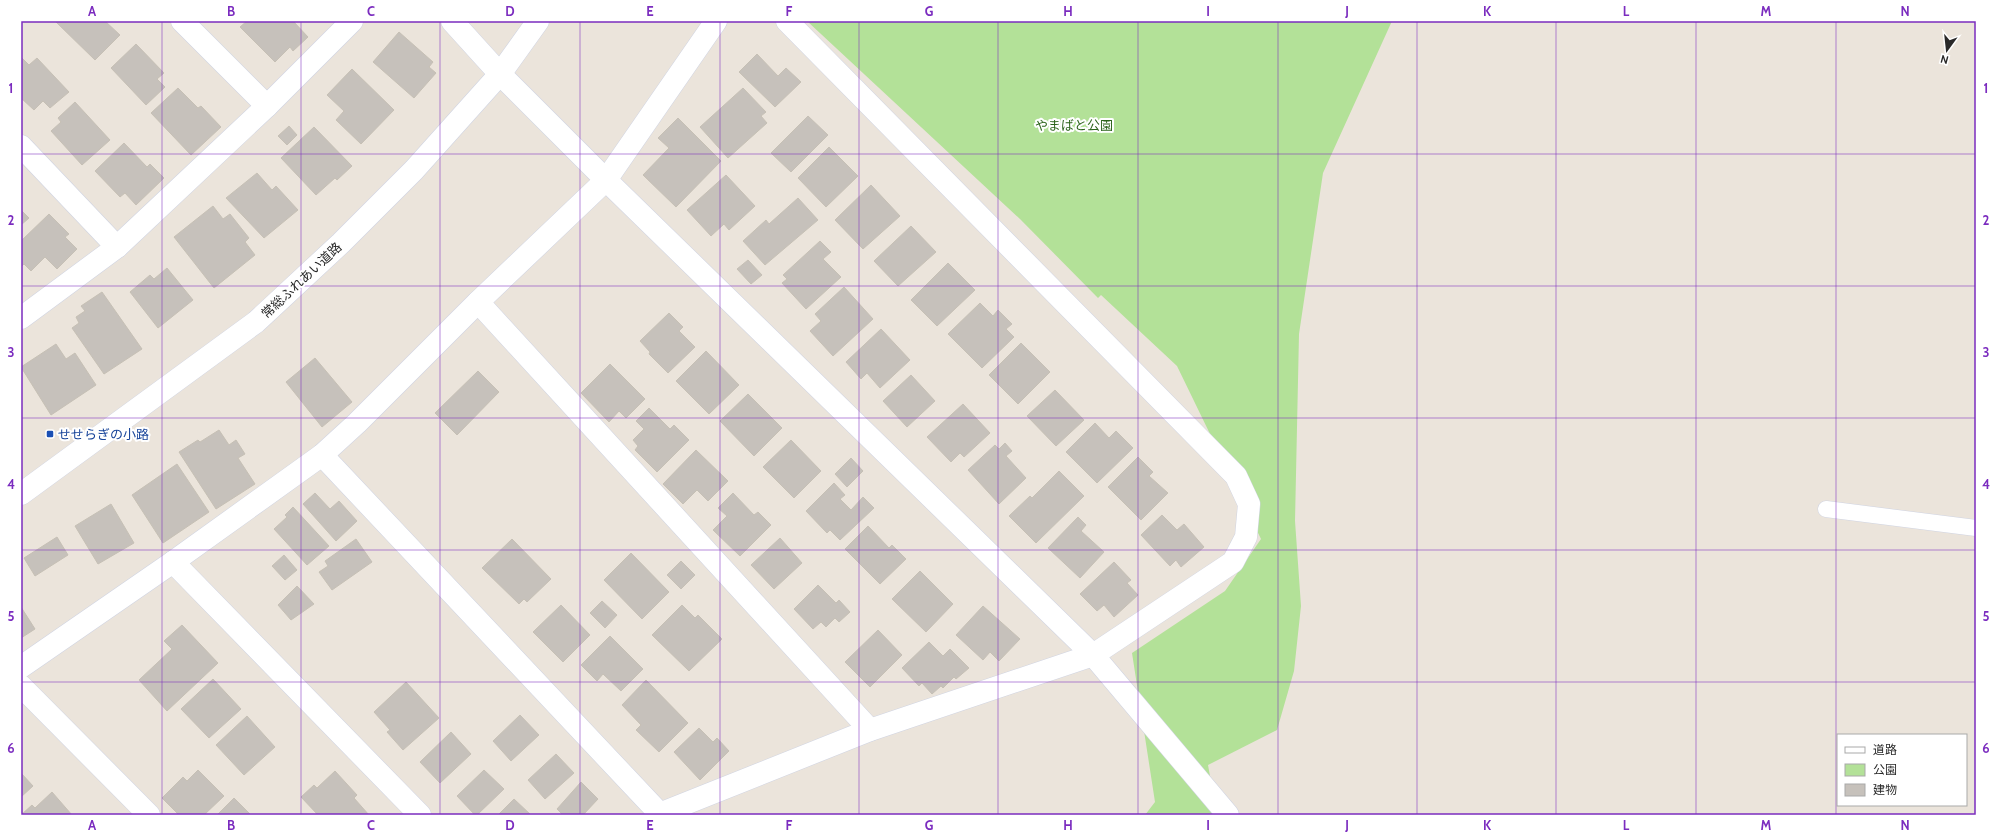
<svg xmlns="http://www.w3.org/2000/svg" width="1997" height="836" font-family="Cabin,'Noto Sans JP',sans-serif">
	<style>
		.green { fill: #b3e198 }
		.building { fill: #c6c1bb; stroke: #c6c0b5 }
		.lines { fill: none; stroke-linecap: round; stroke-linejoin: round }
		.lane-casing { stroke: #d0d4e2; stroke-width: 17 }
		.street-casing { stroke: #d0d4e2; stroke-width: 23 }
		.secondary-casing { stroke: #d0d4e2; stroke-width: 23 }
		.lane { stroke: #fff; stroke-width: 16 }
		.street { stroke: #fff; stroke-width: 22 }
		.secondary { stroke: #fff; stroke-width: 22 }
		.grid { fill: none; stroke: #7b2cbf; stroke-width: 1; stroke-opacity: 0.55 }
		.transit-dot { fill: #1a4fb4; stroke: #fff; stroke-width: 1.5 }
		.labels { text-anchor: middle; stroke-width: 4; stroke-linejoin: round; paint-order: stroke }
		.park-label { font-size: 13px; fill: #2c641b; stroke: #fff }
		.street-label { font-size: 13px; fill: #292929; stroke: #fff }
		.transit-label { font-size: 13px; fill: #164399; stroke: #fff; text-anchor: start }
		.neatline { fill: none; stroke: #7b2cbf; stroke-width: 1.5 }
		.grid-label { font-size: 13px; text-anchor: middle; font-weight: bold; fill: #7b2cbf }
	</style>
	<rect width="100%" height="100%" fill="#ebe4db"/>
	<polygon class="green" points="807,21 1392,21 1323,173 1299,334 1295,521 1301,606 1294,671 1277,730 1208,765 1217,815 1145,815 1155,802 1132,653 1225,591 1261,539 1177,366 1101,295 1098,298 1020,219"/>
	<g class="building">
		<polygon points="55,21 105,21 120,35 95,60"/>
		<polygon points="247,21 293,21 308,37 293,51 290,47 275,62 240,27"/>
		<polygon points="399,32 433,62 429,67 436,73 414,98 373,62"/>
		<polygon points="136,44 164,73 157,79 165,87 146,105 111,68"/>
		<polygon points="757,54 778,76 786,68 801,82 775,107 739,72"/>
		<polygon points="21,57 29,65 37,58 69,92 50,108 43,101 34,110 21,98"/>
		<polygon points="352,69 394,110 361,144 336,120 344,111 327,95"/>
		<polygon points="178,88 198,108 201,106 221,127 191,155 151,113"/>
		<polygon points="743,88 766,112 761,116 767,123 728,158 700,127"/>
		<polygon points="75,102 110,140 82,165 51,131 61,122 58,118"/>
		<polygon points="808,116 828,135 791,172 771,153"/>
		<polygon points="678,118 721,161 676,207 643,175 669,148 658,138"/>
		<polygon points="289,126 297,135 287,145 278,136"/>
		<polygon points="314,127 352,166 337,180 335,178 316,195 281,158"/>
		<polygon points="124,143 147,167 150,164 164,178 136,205 125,193 120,197 95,171"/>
		<polygon points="829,147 858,176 826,207 798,178"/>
		<polygon points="257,173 272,190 276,186 298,210 264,238 226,198"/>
		<polygon points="726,175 755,206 729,230 724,224 711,236 687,210"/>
		<polygon points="871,185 900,216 863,249 835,220"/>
		<polygon points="798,198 818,220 765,265 743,241 766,220 769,224"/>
		<polygon points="213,206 223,219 230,214 249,238 245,242 255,255 214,288 174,237"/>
		<polygon points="21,210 29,218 21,225"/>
		<polygon points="49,214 69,234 65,237 77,249 57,269 45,257 31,271 24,264 21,267 21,241"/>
		<polygon points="911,226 936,252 898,286 874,261"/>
		<polygon points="820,241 831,252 823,259 841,277 806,309 782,283 787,279 783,275"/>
		<polygon points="748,260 762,275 751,284 737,269"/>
		<polygon points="948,263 975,290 937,326 911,300"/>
		<polygon points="167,268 193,300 158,328 130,292 150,275 154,279"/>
		<polygon points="844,287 873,319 833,356 810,331 821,321 815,314"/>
		<polygon points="102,292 142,349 104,374 72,328 79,323 76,317 85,311 81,306"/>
		<polygon points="980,303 993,316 998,310 1012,324 1006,329 1014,337 982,368 948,334"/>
		<polygon points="669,313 683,327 679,331 695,347 668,373 649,354 650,352 640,341"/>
		<polygon points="881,329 910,360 880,388 867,373 861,379 846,362"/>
		<polygon points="1021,343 1050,372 1018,404 989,375"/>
		<polygon points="56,344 66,359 75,353 96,385 51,415 21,367"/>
		<polygon points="706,351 739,385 709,414 676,381"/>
		<polygon points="315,358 352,402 322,427 286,382"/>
		<polygon points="610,364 645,399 626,418 619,411 609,422 581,393"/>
		<polygon points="478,371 499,392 457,435 435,413"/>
		<polygon points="911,375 935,401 907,427 883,401"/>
		<polygon points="1055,390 1084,420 1056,446 1027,416"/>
		<polygon points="748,394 782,428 754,456 720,421"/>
		<polygon points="963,404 990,433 964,457 960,453 951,462 927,437"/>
		<polygon points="649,408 670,429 674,425 689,440 657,472 635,450 638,446 633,440 644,429 636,421"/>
		<polygon points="1095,423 1109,438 1116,431 1133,448 1097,483 1066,452"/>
		<polygon points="219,430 229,445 236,440 245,454 238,458 255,484 216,509 179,452 198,440 200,442"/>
		<polygon points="791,440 821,471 794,498 763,467"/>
		<polygon points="1005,443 1012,451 1006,456 1026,478 999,504 968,470 995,445 999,449"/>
		<polygon points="696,450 728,481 708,501 697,490 683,504 663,484"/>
		<polygon points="1138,457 1153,472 1149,476 1168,493 1141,520 1108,487"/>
		<polygon points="851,458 863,471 847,487 835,474"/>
		<polygon points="177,464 209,512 163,543 132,495"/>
		<polygon points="1059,471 1084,496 1036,543 1009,516 1030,496 1032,498"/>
		<polygon points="834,483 845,495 840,499 851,510 863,497 874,508 840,540 830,530 827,533 806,511"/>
		<polygon points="315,493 330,509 339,501 357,521 336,541 303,504"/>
		<polygon points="733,493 754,515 758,512 771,525 740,556 713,530 727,516 718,508"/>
		<polygon points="111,504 134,543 98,564 75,526"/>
		<polygon points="293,507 329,546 307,565 274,529 287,517 285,515"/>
		<polygon points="1162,515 1177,530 1184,524 1204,547 1181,567 1176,560 1170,566 1141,535"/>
		<polygon points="1078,517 1086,525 1081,531 1104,552 1080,578 1048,548"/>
		<polygon points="868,526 889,548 892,545 906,559 880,584 845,549"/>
		<polygon points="57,537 68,555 35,576 24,558"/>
		<polygon points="780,538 802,563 774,589 751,565"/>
		<polygon points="356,539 372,562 332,590 319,572 328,566 325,561"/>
		<polygon points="512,539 551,579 527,602 524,599 519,604 482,568"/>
		<polygon points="631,553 669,592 642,619 604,580"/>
		<polygon points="284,555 297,570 285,580 272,566"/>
		<polygon points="681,561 695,575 681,589 667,575"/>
		<polygon points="1114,562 1131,580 1127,583 1138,595 1114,617 1104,605 1097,611 1080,594"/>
		<polygon points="920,571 953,604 926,632 892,599"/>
		<polygon points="818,585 836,603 839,600 850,612 839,622 835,618 826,627 821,622 813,629 794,609"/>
		<polygon points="297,586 314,604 291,620 278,605"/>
		<polygon points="602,601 617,615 605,628 590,613"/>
		<polygon points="561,605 590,635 563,662 533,632"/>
		<polygon points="682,605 695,618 698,615 722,639 689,671 652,635"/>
		<polygon points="983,606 1020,639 999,661 990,652 983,660 956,635"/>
		<polygon points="21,607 35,629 21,638"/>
		<polygon points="182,625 218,663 167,711 139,680 172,649 164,641"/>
		<polygon points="878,630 902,655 870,687 845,662"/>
		<polygon points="610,636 643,669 621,691 603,674 597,681 581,665"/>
		<polygon points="929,642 943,656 950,649 969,668 956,679 954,677 943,688 941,686 932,694 922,683 919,686 902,668"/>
		<polygon points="213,679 241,709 209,738 181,709"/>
		<polygon points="646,680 688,723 659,752 636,730 641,725 622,705"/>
		<polygon points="406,682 439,718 403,750 387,732 390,730 374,712"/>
		<polygon points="520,715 539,735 511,761 493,741"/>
		<polygon points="247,716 275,747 244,775 216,745"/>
		<polygon points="699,728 713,742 717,738 729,751 700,780 674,752"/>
		<polygon points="451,732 471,754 440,783 420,762"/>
		<polygon points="556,754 574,773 545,799 528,780"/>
		<polygon points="198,770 224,796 204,815 179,815 162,798 183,777 187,781"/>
		<polygon points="484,770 504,789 477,815 475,815 457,796"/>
		<polygon points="335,771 357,795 354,798 369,815 318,815 301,797 314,785 317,788"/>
		<polygon points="21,773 33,786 21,797"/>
		<polygon points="581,782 598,799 583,815 563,815 557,809"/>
		<polygon points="52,792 72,815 21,815 32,805 35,808"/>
		<polygon points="234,798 251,815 217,815"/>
		<polygon points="514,799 531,815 498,815"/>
	</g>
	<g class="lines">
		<g class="lane-casing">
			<polyline id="lane" points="1826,509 1976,528"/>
		</g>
		<g class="street-casing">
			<g id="street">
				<polyline points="182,21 267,106"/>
				<polyline points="452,21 500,74 606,180 1093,655 1228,815"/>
				<polyline points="21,146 117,247"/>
				<polyline points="478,302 870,730"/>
				<polyline points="21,318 117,247 267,106 352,21"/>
				<polyline points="322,455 661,815"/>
				<polyline points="173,562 420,815"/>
				<polyline points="21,667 173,562 322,455 357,423 478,302 606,180 716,21"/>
				<polyline points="21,686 149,815"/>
				<polyline points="657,815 870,730 1093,655 1233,562 1246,537 1249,504 1236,476 787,21"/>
			</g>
		</g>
		<g class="secondary-casing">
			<polyline id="secondary" points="21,494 256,322 341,243 414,170 500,74 538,21"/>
		</g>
		<use href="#lane" class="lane"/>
		<use href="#street" class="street"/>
		<use href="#secondary" class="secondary"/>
	</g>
	<path class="grid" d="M162 21V815M301 21V815M440 21V815M580 21V815M720 21V815M859 21V815M998 21V815M1138 21V815M1278 21V815M1417 21V815M1556 21V815M1696 21V815M1836 21V815M21 154H1976M21 286H1976M21 418H1976M21 550H1976M21 682H1976"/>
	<rect class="transit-dot" x="46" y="430" width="8" height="8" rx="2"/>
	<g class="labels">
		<g class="park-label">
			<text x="1074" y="130">やまばと公園</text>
		</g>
		<g class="street-label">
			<text transform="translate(301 280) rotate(-43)" y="5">常総ふれあい道路</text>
		</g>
		<g class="transit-label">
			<text x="58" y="439">せせらぎの小路</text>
		</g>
	</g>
	<rect width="1997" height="836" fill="none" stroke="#ffffff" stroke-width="44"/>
	<rect x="1837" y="734" width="130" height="72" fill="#ffffff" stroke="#a9a9a9"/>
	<rect x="1845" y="747" width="20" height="6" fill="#ffffff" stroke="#a9a9a9"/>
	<text x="1873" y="754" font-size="12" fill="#292929">道路</text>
	<rect x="1845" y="764" width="20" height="12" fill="#b3e198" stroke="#a9a9a9"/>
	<text x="1873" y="774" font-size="12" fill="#292929">公園</text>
	<rect x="1845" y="784" width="20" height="12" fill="#c6c1bb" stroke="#a9a9a9"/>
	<text x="1873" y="794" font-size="12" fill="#292929">建物</text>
	<g transform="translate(1947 50) rotate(195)" stroke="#ffffff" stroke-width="3" paint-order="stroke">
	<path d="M0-3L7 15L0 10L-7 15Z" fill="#292929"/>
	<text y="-6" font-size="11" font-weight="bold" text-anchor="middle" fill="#292929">N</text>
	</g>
	<rect x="22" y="22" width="1953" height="792" class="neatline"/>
	<g class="grid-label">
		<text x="92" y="16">A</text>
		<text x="231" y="16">B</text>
		<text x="371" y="16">C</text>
		<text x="510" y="16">D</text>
		<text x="650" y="16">E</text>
		<text x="789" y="16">F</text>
		<text x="929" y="16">G</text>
		<text x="1068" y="16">H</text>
		<text x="1208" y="16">I</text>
		<text x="1347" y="16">J</text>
		<text x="1487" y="16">K</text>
		<text x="1626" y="16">L</text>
		<text x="1766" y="16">M</text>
		<text x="1905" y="16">N</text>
		<text x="11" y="93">1</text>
		<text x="1986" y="93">1</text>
		<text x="11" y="225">2</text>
		<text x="1986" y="225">2</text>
		<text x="11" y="357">3</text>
		<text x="1986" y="357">3</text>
		<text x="11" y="489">4</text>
		<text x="1986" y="489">4</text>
		<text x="11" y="621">5</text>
		<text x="1986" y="621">5</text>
		<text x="11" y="753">6</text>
		<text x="1986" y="753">6</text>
		<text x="92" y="830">A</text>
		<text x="231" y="830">B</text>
		<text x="371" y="830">C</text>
		<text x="510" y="830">D</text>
		<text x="650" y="830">E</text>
		<text x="789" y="830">F</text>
		<text x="929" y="830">G</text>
		<text x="1068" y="830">H</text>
		<text x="1208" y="830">I</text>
		<text x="1347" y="830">J</text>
		<text x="1487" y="830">K</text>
		<text x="1626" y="830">L</text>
		<text x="1766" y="830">M</text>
		<text x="1905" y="830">N</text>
	</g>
</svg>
